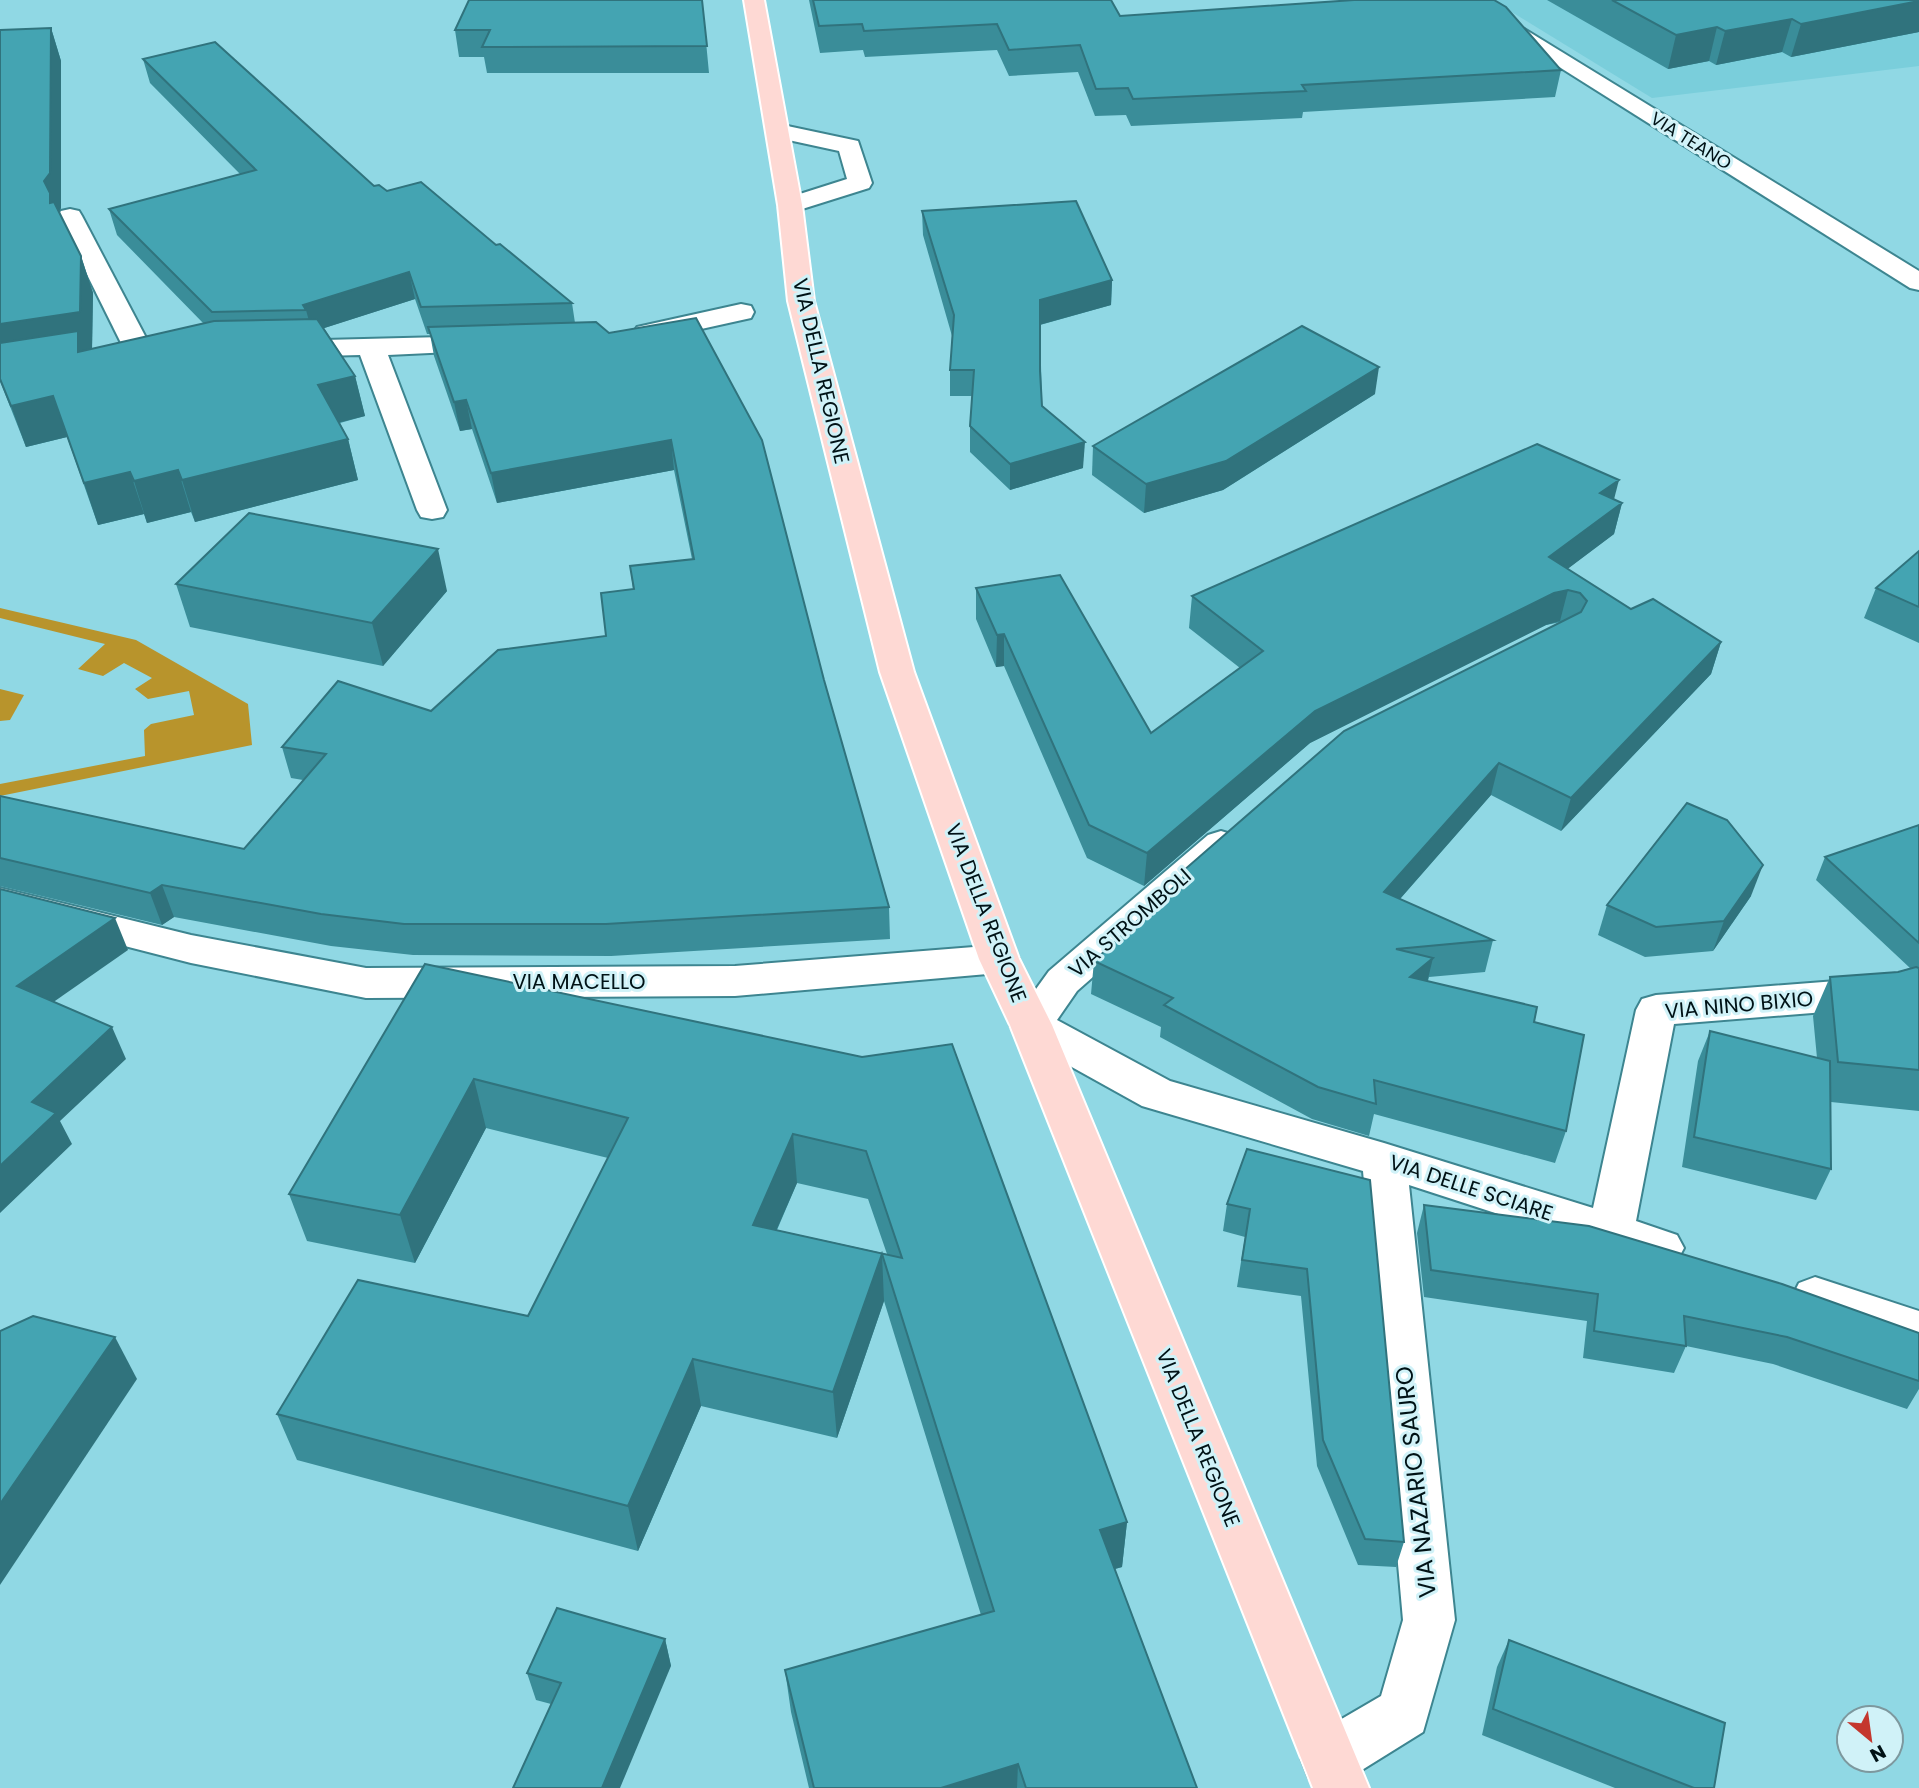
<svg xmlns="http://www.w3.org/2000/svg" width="1919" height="1788" font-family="Poppins,sans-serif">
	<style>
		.built { fill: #7acedb }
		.green { fill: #b8942c }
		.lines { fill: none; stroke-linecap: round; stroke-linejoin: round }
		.minor-casing { stroke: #3d8590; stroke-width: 4 }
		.major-casing { stroke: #fff; stroke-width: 4 }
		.minor { fill: #fff; fill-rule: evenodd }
		.major { fill: #fed9d4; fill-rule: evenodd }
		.wall { fill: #3a8d99; fill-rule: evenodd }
		.shaded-wall { fill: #30737d }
		.building { fill: #44a4b2; stroke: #30737d; stroke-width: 2; fill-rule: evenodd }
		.labels { text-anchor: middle; stroke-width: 6; stroke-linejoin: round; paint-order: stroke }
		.far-street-label { font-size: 18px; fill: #001216; stroke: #d0f2f8 }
		.street-label { font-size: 21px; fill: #001216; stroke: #d0f2f8 }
		.near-street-label { font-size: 24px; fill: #001216; stroke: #d0f2f8 }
	</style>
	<rect width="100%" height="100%" fill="#90d8e4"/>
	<polygon class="built" points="1492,0 1919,0 1919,66 1652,98"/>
	<g class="green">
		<polygon points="0,608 136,640 248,704 252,745 0,796 0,784 145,756 144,730 151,724 194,715 189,691 148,699 135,689 152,678 124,663 103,676 78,669 105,644 0,618"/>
		<polygon points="0,689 24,695 10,720 0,721"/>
	</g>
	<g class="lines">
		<g class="minor-casing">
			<g id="minor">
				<polygon points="1453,0 1477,0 1919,271 1919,290 1910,288"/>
				<polygon points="778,124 858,141 872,183 869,188 799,210 781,210 778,205 781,200 847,179 839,151 770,136 766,131 770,126"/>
				<polygon points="70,209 79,211 82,216 154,353 150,359 130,359 126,353 58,216 61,211"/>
				<polygon points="741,304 751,306 754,312 751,318 647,341 637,339 633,333 637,327"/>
				<polygon points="483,336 493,338 497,344 493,350 388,355 447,510 443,517 432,519 421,517 417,510 360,355 284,357 274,355 270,349 274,343 284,341"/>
				<polygon points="1221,831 1234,835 1240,844 1234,853 1077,991 1057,1020 1170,1081 1384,1143 1593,1208 1636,1010 1642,999 1656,995 1875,978 1889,983 1895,993 1889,1003 1875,1008 1674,1024 1636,1221 1677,1235 1684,1248 1677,1261 1661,1267 1409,1185 1455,1620 1423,1732 1349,1778 1329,1786 1309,1778 1301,1758 1309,1738 1381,1696 1403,1620 1363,1171 1142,1106 1016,1036 1010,1025 1049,971 1208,835"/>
				<polygon points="0,888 191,935 366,968 735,966 999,945 1013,949 1019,959 1013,969 999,973 735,996 366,998 191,963 0,914"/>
				<polygon points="1815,1277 1919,1311 1919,1351 1799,1311 1792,1297 1799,1283"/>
			</g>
		</g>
		<g class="major-casing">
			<polygon id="major" points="744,0 764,0 802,205 814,301 914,672 1019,959 1052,1025 1369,1788 1313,1788 1010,1025 979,959 880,672 788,301 778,205"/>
		</g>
		<use href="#minor" class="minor"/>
		<use href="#major" class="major"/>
	</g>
	<g class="wall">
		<polygon points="702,0 709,73 487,73 484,57 459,57 455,30"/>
		<polygon points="809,0 1111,0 1120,16 1561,70 1555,97 1303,112 1302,118 1131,126 1126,115 1095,116 1078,72 1009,76 997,50 865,57 863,50 820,53"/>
		<polygon points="1547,0 1919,0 1919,32 1791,57 1782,52 1716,65 1709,61 1668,69"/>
		<polygon points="51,28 61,61 61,208 59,212 81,256 93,293 92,349 204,324 117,235 109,209 240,174 150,83 143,59 374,186 496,245 572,303 575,323 596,322 824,680 889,907 890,939 611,956 413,955 331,946 174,917 162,925 0,886 0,796 244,849 303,780 291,778 282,747 431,711 606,636 633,589 630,566 692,559 674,470 497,503 472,429 460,431 434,356 430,334 427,334 415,299 324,328 355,376 365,416 340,423 348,439 358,480 195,522 191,512 147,523 144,514 98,525 67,437 26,447 0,381 0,30"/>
		<polygon points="922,211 1112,280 1111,305 1040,325 1042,406 1083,468 1010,490 970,452 970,426 972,396 950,396 950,370 952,336 923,235"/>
		<polygon points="1375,394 1223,490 1144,513 1092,475 1093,446"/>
		<polygon points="1614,499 1622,503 1614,534 1567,569 1631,609 1721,642 1711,674 1561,831 1491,795 1400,899 1493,940 1485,972 1429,977 1428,981 1534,1022 1566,1131 1555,1163 1374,1114 1369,1136 1312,1119 1160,1037 1161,1027 1091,994 1094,961 1182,879 1183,871 1561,622 1546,625 1310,743 1144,886 1087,858 1004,666 996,667 976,619 976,588 1151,733 1240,668 1189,628 1192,596"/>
		<polygon points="1919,551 1919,643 1864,618 1876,588"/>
		<polygon points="176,584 447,591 383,666 190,627"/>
		<polygon points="1919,825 1919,1111 1831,1102 1831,1169 1816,1200 1682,1167 1698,1061 1710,1031 1817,1058 1813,1016 1830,977 1898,972 1910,968 1816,880 1825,857"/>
		<polygon points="1751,896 1713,951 1645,957 1598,935 1607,905"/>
		<path d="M425 964 862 1057 1127 1522 1122 1567 1115 1569 1197 1788H809L791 1712 785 1670 981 1615 884 1301 837 1438 701 1406 638 1551 297 1460 277 1414 528 1316 608 1158 486 1128 415 1263 307 1241 289 1194ZM797 1183 868 1199 887 1254 777 1230Z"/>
		<polygon points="1370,1180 1404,1542 1396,1567 1358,1565 1317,1466 1301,1296 1237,1287 1245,1237 1223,1231 1227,1204"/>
		<polygon points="1424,1205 1919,1333 1919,1389 1907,1409 1773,1364 1686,1346 1674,1373 1583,1358 1587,1321 1424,1297 1417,1233"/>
		<polygon points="665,1639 671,1666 551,1704 536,1700 527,1673"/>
		<polygon points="1509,1640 1714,1788 1615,1788 1482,1735 1497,1667"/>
	</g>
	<g class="shaded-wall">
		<polygon points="1919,1 1919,32 1791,57 1801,24"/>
		<polygon points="1792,19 1782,52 1716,65 1725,31"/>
		<polygon points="1717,27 1709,61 1668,69 1676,35"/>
		<polygon points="51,28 61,61 61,208 57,215 50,203 44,181"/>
		<polygon points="81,256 93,293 92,349 0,364 0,324"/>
		<polygon points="409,272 415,299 312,332 306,310 303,305"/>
		<polygon points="1112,280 1111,305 1039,325 1040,300"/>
		<polygon points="1379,367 1375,394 1223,490 1144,513 1146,484"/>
		<polygon points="355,376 365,416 329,425 318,385"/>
		<polygon points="53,396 67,437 26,447 11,406"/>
		<polygon points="466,400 472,429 460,431 454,402"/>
		<polygon points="348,439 358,480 195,522 182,480"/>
		<polygon points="671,440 674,470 497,503 491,473"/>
		<polygon points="1085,442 1083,468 1010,490 1010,464"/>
		<polygon points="178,470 191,512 147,523 134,481"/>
		<polygon points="130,472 144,514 98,525 84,483"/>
		<polygon points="1619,480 1611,511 1600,493"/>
		<polygon points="1622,503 1614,534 1541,589 1549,557"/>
		<polygon points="438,549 447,591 383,666 372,623"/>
		<polygon points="1568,590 1560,621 1546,625 1310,743 1144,886 1147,853 1315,711 1554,593"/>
		<polygon points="1004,634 1004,666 996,667 997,635"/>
		<polygon points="1721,642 1711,674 1561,831 1571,798"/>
		<polygon points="1499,763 1491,795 1377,925 1384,892"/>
		<polygon points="1763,865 1751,896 1713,951 1724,921"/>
		<polygon points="162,885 174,917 162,925 150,893"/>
		<polygon points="115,918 128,950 32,1017 17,986"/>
		<polygon points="1433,958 1425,991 1410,977"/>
		<polygon points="112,1027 126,1059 60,1121 72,1144 0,1213 0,1166 32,1102"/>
		<polygon points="474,1079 486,1128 415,1263 400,1215"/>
		<polygon points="793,1134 797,1183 758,1272 753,1225"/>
		<polygon points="882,1254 884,1301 837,1438 833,1392"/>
		<polygon points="115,1337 137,1379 0,1585 0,1504"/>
		<polygon points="693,1359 701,1406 638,1551 628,1506"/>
		<polygon points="1127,1522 1122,1567 1096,1574 1100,1530"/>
		<polygon points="665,1639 671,1666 620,1788 602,1788"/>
		<polygon points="1018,1764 1017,1788 941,1788"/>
	</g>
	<g class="building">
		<polygon points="469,0 702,0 707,46 482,47 490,30 455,30"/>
		<polygon points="813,0 1111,0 1120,16 1354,0 1494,0 1506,7 1561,70 1302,85 1306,91 1133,99 1128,88 1096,89 1080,45 1009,50 997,24 864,31 862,24 819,26"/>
		<polygon points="1612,0 1919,0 1919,1 1801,24 1792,19 1725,31 1717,27 1676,35"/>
		<polygon points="51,28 50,173 44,181 50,193 50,203 54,202 81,256 80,312 0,324 0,30"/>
		<polygon points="215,42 374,186 379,185 387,191 421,182 496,245 500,244 572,303 421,307 409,272 303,305 306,310 212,312 109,209 256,170 143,59"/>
		<polygon points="1076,201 1112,280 1040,300 1040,371 1042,406 1085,442 1010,464 970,426 974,370 950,370 954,315 922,211"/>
		<polygon points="696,318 762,440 824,680 889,907 606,924 404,924 321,914 162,885 150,893 0,858 0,796 244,849 326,754 282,747 338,681 431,711 498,650 606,636 601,593 634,589 630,566 694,559 671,440 491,473 466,400 454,402 428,327 596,322 609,333"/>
		<polygon points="317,319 355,376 318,385 348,439 182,480 178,470 134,481 130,472 84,483 53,396 11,406 0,379 0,343 78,331 78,352 214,321"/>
		<polygon points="1302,326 1379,367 1226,461 1146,484 1093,446"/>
		<polygon points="1537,444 1619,480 1600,493 1622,503 1549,557 1631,609 1653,599 1721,642 1571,798 1499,763 1384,892 1493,940 1396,949 1433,958 1410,977 1537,1007 1534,1022 1584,1035 1566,1131 1374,1080 1376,1104 1318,1087 1164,1005 1173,998 1094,961 1188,874 1183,871 1344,731 1581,612 1587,601 1580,593 1568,590 1554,593 1315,711 1147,853 1089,825 1004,634 997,635 976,588 1060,575 1151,733 1263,651 1192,596"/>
		<polygon points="249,513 438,549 372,623 176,584"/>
		<polygon points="1919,551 1919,607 1876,588"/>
		<polygon points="1687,803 1727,820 1763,865 1724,921 1656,927 1607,905"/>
		<polygon points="1919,825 1919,943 1825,857"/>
		<polygon points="0,889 115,918 17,986 112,1027 32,1102 56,1113 0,1166"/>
		<path d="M425 964 862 1057 952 1044 1127 1522 1100 1530 1197 1788H1026L1018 1764 941 1788H814L785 1670 994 1611 882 1254 833 1392 693 1359 628 1506 277 1414 358 1280 528 1316 628 1118 474 1079 400 1215 289 1194ZM793 1134 866 1151 902 1258 753 1225Z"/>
		<polygon points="1916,967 1919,968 1919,1070 1838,1062 1830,977 1898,972"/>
		<polygon points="1710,1031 1830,1061 1831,1169 1694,1137"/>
		<polygon points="1247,1149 1370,1180 1404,1542 1365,1539 1323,1440 1307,1269 1242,1260 1250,1209 1227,1204"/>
		<polygon points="1424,1205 1589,1226 1782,1284 1919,1333 1919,1381 1787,1337 1684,1316 1686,1346 1594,1331 1598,1294 1431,1270"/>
		<polygon points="33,1316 115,1337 0,1504 0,1331"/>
		<polygon points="557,1608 665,1639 602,1788 513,1788 561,1683 527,1673"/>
		<polygon points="1509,1640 1725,1723 1714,1788 1694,1788 1493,1709"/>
	</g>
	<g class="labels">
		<g class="far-street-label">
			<text transform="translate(1691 141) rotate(32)" y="6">VIA TEANO</text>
		</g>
		<g class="street-label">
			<text transform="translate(821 371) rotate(77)" y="7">VIA DELLA REGIONE</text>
			<text transform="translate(986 913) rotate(69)" y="7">VIA DELLA REGIONE</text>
			<text transform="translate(1130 923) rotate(-41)" y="7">VIA STROMBOLI</text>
			<text x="579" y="989">VIA MACELLO</text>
			<text transform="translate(1739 1005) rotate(-5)" y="7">VIA NINO BIXIO</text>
			<text transform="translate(1471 1188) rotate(18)" y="7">VIA DELLE SCIARE</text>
			<text transform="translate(1198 1438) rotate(68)" y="7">VIA DELLA REGIONE</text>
		</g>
		<g class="near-street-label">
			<text transform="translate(1416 1482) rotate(-96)" y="8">VIA NAZARIO SAURO</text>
		</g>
	</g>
	<g transform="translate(1870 1739) rotate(151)"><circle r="33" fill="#d0f2f8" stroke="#7d989e" stroke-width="2"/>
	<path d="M0-5L12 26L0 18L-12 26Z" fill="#c4372e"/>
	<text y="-10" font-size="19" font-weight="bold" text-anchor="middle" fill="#001216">N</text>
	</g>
</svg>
